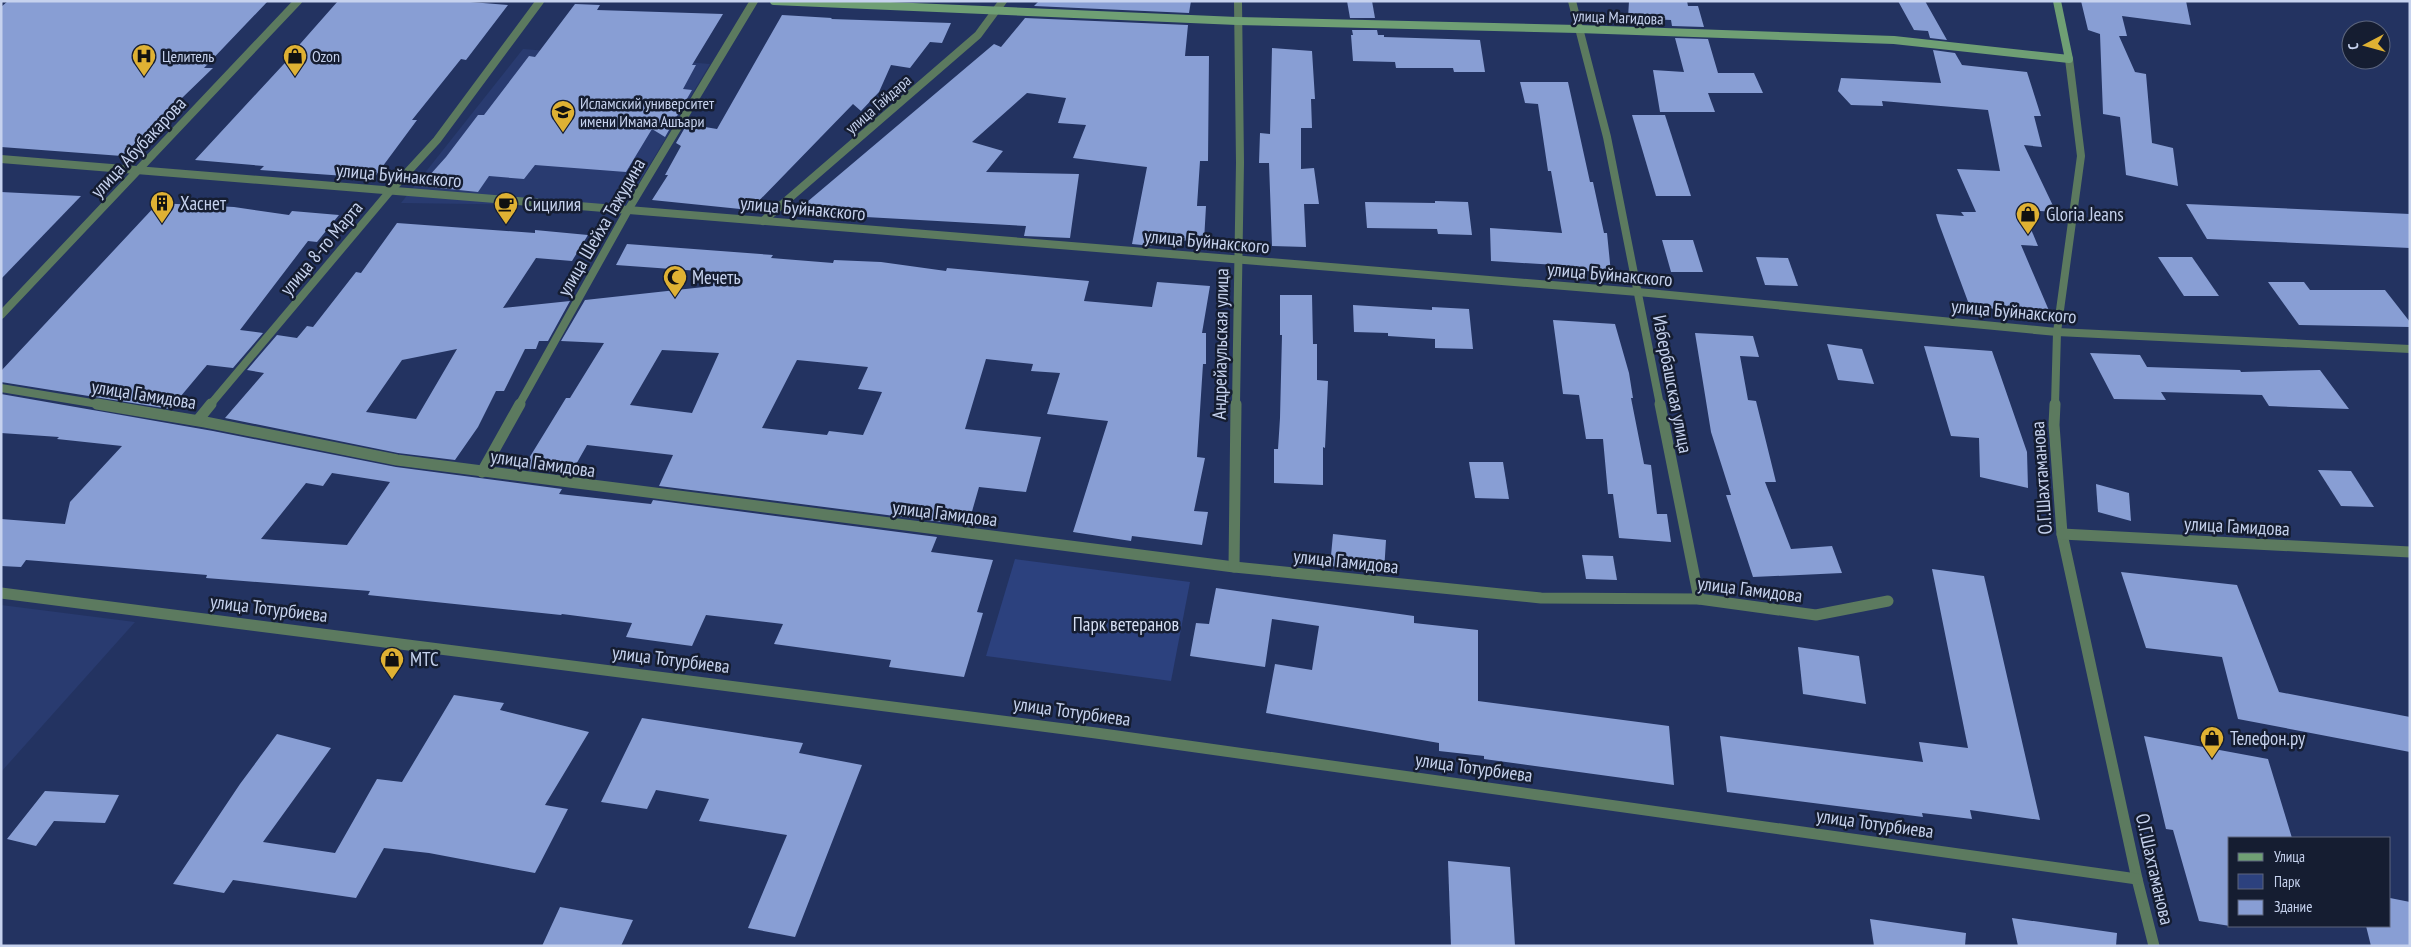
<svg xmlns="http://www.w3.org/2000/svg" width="2411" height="947" font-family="'PT Sans Narrow',sans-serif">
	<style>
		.built { fill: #293b70 }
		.green { fill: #2c417e }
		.building { fill: #889ed4; fill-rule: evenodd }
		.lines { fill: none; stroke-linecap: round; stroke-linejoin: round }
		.minor-far1 { stroke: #5c7a5f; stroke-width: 8 }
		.minor { stroke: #5c7a5f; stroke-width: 11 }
		.secondary { stroke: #6f9f74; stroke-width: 8 }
		.labels { text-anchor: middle; stroke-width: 5; stroke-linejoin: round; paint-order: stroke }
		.far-street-label { font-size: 16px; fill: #c6d2ee; stroke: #151d31 }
		.far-poi-label { font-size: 16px; fill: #c6d2ee; stroke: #151d31; text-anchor: start }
		.street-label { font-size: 19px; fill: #c6d2ee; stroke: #151d31 }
		.poi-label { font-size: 19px; fill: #c6d2ee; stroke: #151d31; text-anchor: start }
		.park-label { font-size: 19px; fill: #d6dff4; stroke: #151d31 }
	</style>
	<rect width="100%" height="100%" fill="#233361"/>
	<g class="built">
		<polygon points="523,49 710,64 625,206 401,203"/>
		<polygon points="1,605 135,622 1,772"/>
	</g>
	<polygon class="green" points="1015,559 1190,582 1171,681 986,656"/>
	<g class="building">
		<polygon points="8,1 268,1 204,68 213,68 122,156 1,147 1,7"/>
		<polygon points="338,1 458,1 508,5 466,60 461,59 412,120 417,120 374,178 260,170 264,166 195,160 295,52 293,52"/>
		<polygon points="1039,1 1191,1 1189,13 1034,6"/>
		<polygon points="1347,1 1372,1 1375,18 1350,18"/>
		<polygon points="1629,1 1687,1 1688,6 1698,6 1704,27 1672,26 1671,20 1628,18"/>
		<polygon points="1898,1 1925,1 1947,40 1930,38 1928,31 1914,30"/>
		<polygon points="2081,1 2186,1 2191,25 2122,16 2127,36 2119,36 2135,72 2146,74 2152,143 2173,148 2178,186 2126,175 2120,117 2103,114 2100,34 2088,30"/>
		<polygon points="575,4 600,5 597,10 723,14 692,65 696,65 683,89 692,90 665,137 652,129 626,172 535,165 524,179 489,176 478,192 420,186 446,157 478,115 484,115 529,56 535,57"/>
		<polygon points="782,15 832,18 831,19 951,23 942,43 930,42 910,68 891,65 879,92 861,111 853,104 750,210 652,200 668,175 665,175 681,146 676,143 687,124 717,129"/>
		<polygon points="1025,18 1188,25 1185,56 1209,56 1208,161 1200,161 1197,206 1206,206 1204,241 1153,240 1152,246 1132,244 1147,167 1073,158 1086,125 1058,123 1066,98 1027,93 972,142 1003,151 986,172 1079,174 1070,238 1024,236 1026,226 794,213 994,44 1001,47"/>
		<polygon points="1352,30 1377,30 1378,35 1384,35 1384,37 1480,40 1485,72 1454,72 1453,68 1396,68 1395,62 1353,61 1351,35 1353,35"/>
		<polygon points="1675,38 1708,39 1718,73 1754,73 1763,93 1708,93 1715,112 1660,112 1653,70 1684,72"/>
		<polygon points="1272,48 1312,51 1315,99 1311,99 1312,128 1301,128 1301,169 1314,168 1319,204 1304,204 1306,247 1272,246 1269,163 1259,163 1260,133 1270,134"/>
		<polygon points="1933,50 1955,53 1962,65 2027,72 2041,116 2034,116 2042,147 2024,145 2056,212 2023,210 2038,246 2021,245 2050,313 1970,307 1938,221 1936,214 1964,216 1961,212 1976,212 1957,169 2000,171 1988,110 1882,101 1883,106 1851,105 1838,91 1841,78 1941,83"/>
		<polygon points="1520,82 1568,82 1590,182 1593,182 1604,233 1607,233 1611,273 1573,270 1573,266 1491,261 1490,228 1562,233 1551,171 1548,171 1538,104 1525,103"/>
		<polygon points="1632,115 1665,115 1691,196 1656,196"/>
		<polygon points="1,192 81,196 1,279"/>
		<polygon points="1435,201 1468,202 1472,235 1438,234 1437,229 1367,228 1365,202 1435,203"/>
		<polygon points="158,203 234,207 289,215 292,211 339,215 317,242 308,241 240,330 263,333 233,368 207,365 170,409 1,382 1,371"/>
		<polygon points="2186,204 2410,214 2410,248 2207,239"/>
		<path d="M397 223 535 233V230L588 235 572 261 536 258 503 308 570 301 548 341H539L536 349H525L504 391H496L478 427 455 460 398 453 225 418 264 373 247 370 277 335 297 338 307 326 313 327 356 272 361 273ZM457 349 416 419 366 412 402 360Z"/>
		<polygon points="1662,240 1693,240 1703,272 1671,272"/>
		<path d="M627 244 773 255 771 258 833 263 834 260 881 262 946 271 947 268 1089 281 1084 301 1152 307 1157 282 1210 286 1202 333H1206V364H1203L1197 457 1205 458 1194 511 1208 512 1202 545 1132 536 1131 541 1073 532 1108 421 1047 414 1060 373 1031 371 1033 364 986 359 965 429 1041 437 1026 492 979 487 971 515 946 512 942 522 659 486 673 455 587 445 570 475 523 468 566 398H570L604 343 561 341 585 300 713 286V272L616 265ZM662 350 719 353 692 413 630 405ZM797 360 868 367 858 389 882 392 863 435 829 431 827 435 762 428Z"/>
		<polygon points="1756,257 1788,258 1798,286 1765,285"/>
		<polygon points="2158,257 2192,257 2219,296 2184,296"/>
		<polygon points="2268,282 2304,282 2310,290 2385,290 2410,322 2410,327 2299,325"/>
		<polygon points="1280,295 1312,295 1313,344 1317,344 1317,380 1328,381 1325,448 1323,447 1323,485 1274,483 1274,449 1278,449 1280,418 1282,335 1280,335"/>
		<polygon points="1353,305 1432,310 1432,307 1469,309 1473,349 1435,348 1435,339 1388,336 1388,333 1354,332"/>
		<polygon points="1553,320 1615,324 1629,373 1633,398 1631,398 1644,464 1651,465 1657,514 1667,514 1671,542 1619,538 1613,494 1608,494 1603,439 1586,439 1579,395 1563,394"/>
		<polygon points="1695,333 1753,336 1759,357 1740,356 1748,400 1756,401 1776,482 1765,482 1791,549 1832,546 1842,573 1753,577 1726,495 1731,495 1711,432"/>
		<polygon points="1827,344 1862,349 1874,384 1838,380"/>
		<polygon points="1924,346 1992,351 2027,452 2028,488 1980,477 1979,438 1951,436"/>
		<polygon points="2090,353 2140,355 2147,367 2240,370 2241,372 2320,370 2349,409 2269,406 2262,395 2161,392 2166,400 2114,399"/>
		<path d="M1 394 213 431 396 467 562 489 559 494 651 504 653 500 937 537 931 552 993 560 977 612 983 613 964 677 889 667 891 660 774 644 783 624 706 615 692 646 626 637 632 623 562 614 561 615 368 595 370 591 206 578 207 575 101 566 26 560 21 567 1 566V519L65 524 70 502 122 446 57 439 59 437 1 433ZM332 473 390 482 347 545 261 539 306 483 323 486Z"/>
		<polygon points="1469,462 1503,462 1509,499 1475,498"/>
		<polygon points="2318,470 2351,471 2374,507 2341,506"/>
		<polygon points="2096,484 2129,493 2131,521 2098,512"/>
		<polygon points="1333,534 1386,540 1384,572 1330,566"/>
		<polygon points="1582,555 1613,556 1617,580 1586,579"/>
		<polygon points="1932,569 1984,576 2040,820 1970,810 1972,819 1922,813 1923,817 1727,792 1720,736 1923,762 1919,742 1968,748"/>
		<polygon points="2121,572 2237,585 2279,692 2410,717 2410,752 2238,719 2222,657 2146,648"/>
		<polygon points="1216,588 1414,616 1414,623 1478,630 1478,701 1669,726 1674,785 1484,759 1484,756 1439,751 1439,743 1266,713 1275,664 1312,670 1319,626 1272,619 1265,667 1190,656 1196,623 1209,624"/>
		<polygon points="1798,647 1859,656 1866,704 1803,694"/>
		<polygon points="454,695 504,703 500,710 589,732 545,805 568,809 535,873 429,853 384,848 356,898 233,880 224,893 173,884 240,784 277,734 331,748 263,842 335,853 377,779 402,782"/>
		<polygon points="642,718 803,743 799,753 862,765 795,937 748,928 787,835 699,821 709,799 656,790 647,809 601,802"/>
		<polygon points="2144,736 2268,759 2292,838 2230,838 2230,926 2199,921 2173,830 2166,829"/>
		<polygon points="45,791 119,795 105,823 54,821 36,846 7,839"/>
		<polygon points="1448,861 1510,867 1515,946 1451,946"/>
		<polygon points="2390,898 2410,902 2410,946 2371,946 2366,926 2390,926"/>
		<polygon points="560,907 633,920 621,946 542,946"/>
		<polygon points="2012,918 2117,933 2116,946 2018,946"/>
		<polygon points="1870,919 1966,933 1965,946 1874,946"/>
	</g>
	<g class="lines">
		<g class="minor-far1">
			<polyline points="1572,1 1607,137 1660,405"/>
			<polyline points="1,159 1638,292 2057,332 2410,349"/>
			<polyline points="763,221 978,35 1003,1"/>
			<polyline points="1,315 298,1"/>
			<polyline points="1,388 104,405"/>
			<polyline points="210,405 391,190 437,140 540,1"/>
			<polyline points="519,405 628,210 754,1"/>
			<polyline points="1236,405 1240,163 1238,1"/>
			<polyline points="2055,405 2057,332 2081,156 2069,59"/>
		</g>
		<g class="minor">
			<polyline points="97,404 205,422 397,460 1234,567 1541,598 1699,599 1816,615 1888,601"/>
			<polyline points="1660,404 1699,599"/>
			<polyline points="2055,404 2054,425 2062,534 2137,879 2154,946"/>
			<polyline points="198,420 211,404"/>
			<polyline points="482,472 520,404"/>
			<polyline points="2062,534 2410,552"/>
			<polyline points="1234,567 1236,404"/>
			<polyline points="1,593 1096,733 2137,879"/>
		</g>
		<polyline class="secondary" points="774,1 1237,21 1578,29 1894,40 2069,59 2057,1"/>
	</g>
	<defs>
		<g id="hospital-pin" transform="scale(1.25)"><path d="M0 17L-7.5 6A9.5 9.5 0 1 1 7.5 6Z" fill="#dfb133" stroke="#151d31"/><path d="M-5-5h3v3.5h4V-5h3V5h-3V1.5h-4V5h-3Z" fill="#111"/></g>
		<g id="shop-pin" transform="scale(1.25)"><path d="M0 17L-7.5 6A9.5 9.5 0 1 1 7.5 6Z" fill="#dfb133" stroke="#151d31"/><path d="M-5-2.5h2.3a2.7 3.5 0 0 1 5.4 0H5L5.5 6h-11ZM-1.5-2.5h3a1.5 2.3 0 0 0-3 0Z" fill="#111"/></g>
		<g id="university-pin" transform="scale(1.25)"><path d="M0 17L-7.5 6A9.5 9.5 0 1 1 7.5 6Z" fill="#dfb133" stroke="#151d31"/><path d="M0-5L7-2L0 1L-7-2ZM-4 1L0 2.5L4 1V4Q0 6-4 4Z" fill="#111"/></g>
		<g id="building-pin" transform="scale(1.25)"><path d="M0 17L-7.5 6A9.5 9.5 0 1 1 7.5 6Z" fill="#dfb133" stroke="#151d31"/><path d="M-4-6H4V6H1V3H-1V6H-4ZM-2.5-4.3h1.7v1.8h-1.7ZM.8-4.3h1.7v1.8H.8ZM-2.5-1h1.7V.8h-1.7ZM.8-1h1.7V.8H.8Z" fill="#111"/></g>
		<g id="cafe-pin" transform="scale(1.25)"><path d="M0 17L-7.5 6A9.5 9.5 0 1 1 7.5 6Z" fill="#dfb133" stroke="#151d31"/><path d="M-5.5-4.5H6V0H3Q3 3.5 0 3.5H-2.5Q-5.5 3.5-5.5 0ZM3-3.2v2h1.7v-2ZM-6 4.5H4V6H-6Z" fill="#111"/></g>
		<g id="mosque-pin" transform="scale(1.25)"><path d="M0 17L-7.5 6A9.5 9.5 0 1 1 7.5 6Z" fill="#dfb133" stroke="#151d31"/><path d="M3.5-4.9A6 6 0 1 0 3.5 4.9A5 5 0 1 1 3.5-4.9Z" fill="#111"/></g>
	</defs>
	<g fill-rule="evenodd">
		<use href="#hospital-pin" x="144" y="56"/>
		<use href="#shop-pin" x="295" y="56"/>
		<use href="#university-pin" x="563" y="112"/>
		<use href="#building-pin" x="162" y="203"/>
		<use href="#cafe-pin" x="506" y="204"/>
		<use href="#shop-pin" x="2028" y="214"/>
		<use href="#mosque-pin" x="675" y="277"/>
		<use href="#shop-pin" x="392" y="659"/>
		<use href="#shop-pin" x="2212" y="738"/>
	</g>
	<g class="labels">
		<g class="far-street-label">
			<text transform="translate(1618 17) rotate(2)" y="6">улица Магидова</text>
			<text transform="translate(878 104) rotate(-41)" y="6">улица Гайдара</text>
		</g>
		<g class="far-poi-label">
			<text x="162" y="62">Целитель</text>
			<text x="312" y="62">Ozon</text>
			<text x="580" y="109">Исламский университет<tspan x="580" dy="18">имени Имама Ашъари</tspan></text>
		</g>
		<g class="street-label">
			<text transform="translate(138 147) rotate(-47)" y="7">улица Абубакарова</text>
			<text transform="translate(399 175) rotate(5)" y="7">улица Буйнакского</text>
			<text transform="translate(803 208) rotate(5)" y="7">улица Буйнакского</text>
			<text transform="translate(601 227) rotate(-60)" y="7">улица Шейха Тажудина</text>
			<text transform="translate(1207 241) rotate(5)" y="7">улица Буйнакского</text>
			<text transform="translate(321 248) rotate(-50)" y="7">улица 8-го Марта</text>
			<text transform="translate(1610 274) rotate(5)" y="7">улица Буйнакского</text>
			<text transform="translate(2014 311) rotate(5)" y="7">улица Буйнакского</text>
			<text transform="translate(1220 344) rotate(-89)" y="7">Андрейаульская улица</text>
			<text transform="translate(1673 384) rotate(79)" y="7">Избербашская улица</text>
			<text transform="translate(144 394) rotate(9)" y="7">улица Гамидова</text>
			<text transform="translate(543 463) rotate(8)" y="7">улица Гамидова</text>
			<text transform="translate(2041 478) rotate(-94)" y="7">О.Г.Шахтаманова</text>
			<text transform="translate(945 513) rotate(7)" y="7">улица Гамидова</text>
			<text transform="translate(2237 526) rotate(3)" y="7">улица Гамидова</text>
			<text transform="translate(1346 561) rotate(6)" y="7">улица Гамидова</text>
			<text transform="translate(1750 589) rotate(7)" y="7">улица Гамидова</text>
			<text transform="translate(269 608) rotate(7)" y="7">улица Тотурбиева</text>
			<text transform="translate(671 659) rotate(7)" y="7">улица Тотурбиева</text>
			<text transform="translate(1072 711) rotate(8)" y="7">улица Тотурбиева</text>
			<text transform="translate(1474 767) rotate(8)" y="7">улица Тотурбиева</text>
			<text transform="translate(1875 823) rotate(8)" y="7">улица Тотурбиева</text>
			<text transform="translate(2155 869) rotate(77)" y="7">О.Г.Шахтаманова</text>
		</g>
		<g class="poi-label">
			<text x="180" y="210">Хаснет</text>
			<text x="524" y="211">Сицилия</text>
			<text x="2046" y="221">Gloria Jeans</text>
			<text x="692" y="284">Мечеть</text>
			<text x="410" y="666">МТС</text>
			<text x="2230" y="745">Телефон.ру</text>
		</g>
		<g class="park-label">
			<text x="1126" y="631">Парк ветеранов</text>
		</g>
	</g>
	<rect width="2411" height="947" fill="none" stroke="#c6d2ee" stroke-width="5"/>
	<rect x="2228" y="837" width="162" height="90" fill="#151d31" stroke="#5c657d"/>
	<rect x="2238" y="853" width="25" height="8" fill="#6f9f74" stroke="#5c657d"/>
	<text x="2274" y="862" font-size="15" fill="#c6d2ee">Улица</text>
	<rect x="2238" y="874" width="25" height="15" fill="#2c417e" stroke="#5c657d"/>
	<text x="2274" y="887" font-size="15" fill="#c6d2ee">Парк</text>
	<rect x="2238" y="900" width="25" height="15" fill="#889ed4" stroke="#5c657d"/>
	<text x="2274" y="912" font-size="15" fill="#c6d2ee">Здание</text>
	<g transform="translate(2366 45) rotate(264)"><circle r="24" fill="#151d31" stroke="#5c657d"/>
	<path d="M0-4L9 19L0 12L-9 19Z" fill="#dfb133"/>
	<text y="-8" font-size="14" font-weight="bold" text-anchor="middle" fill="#c6d2ee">С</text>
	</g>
</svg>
